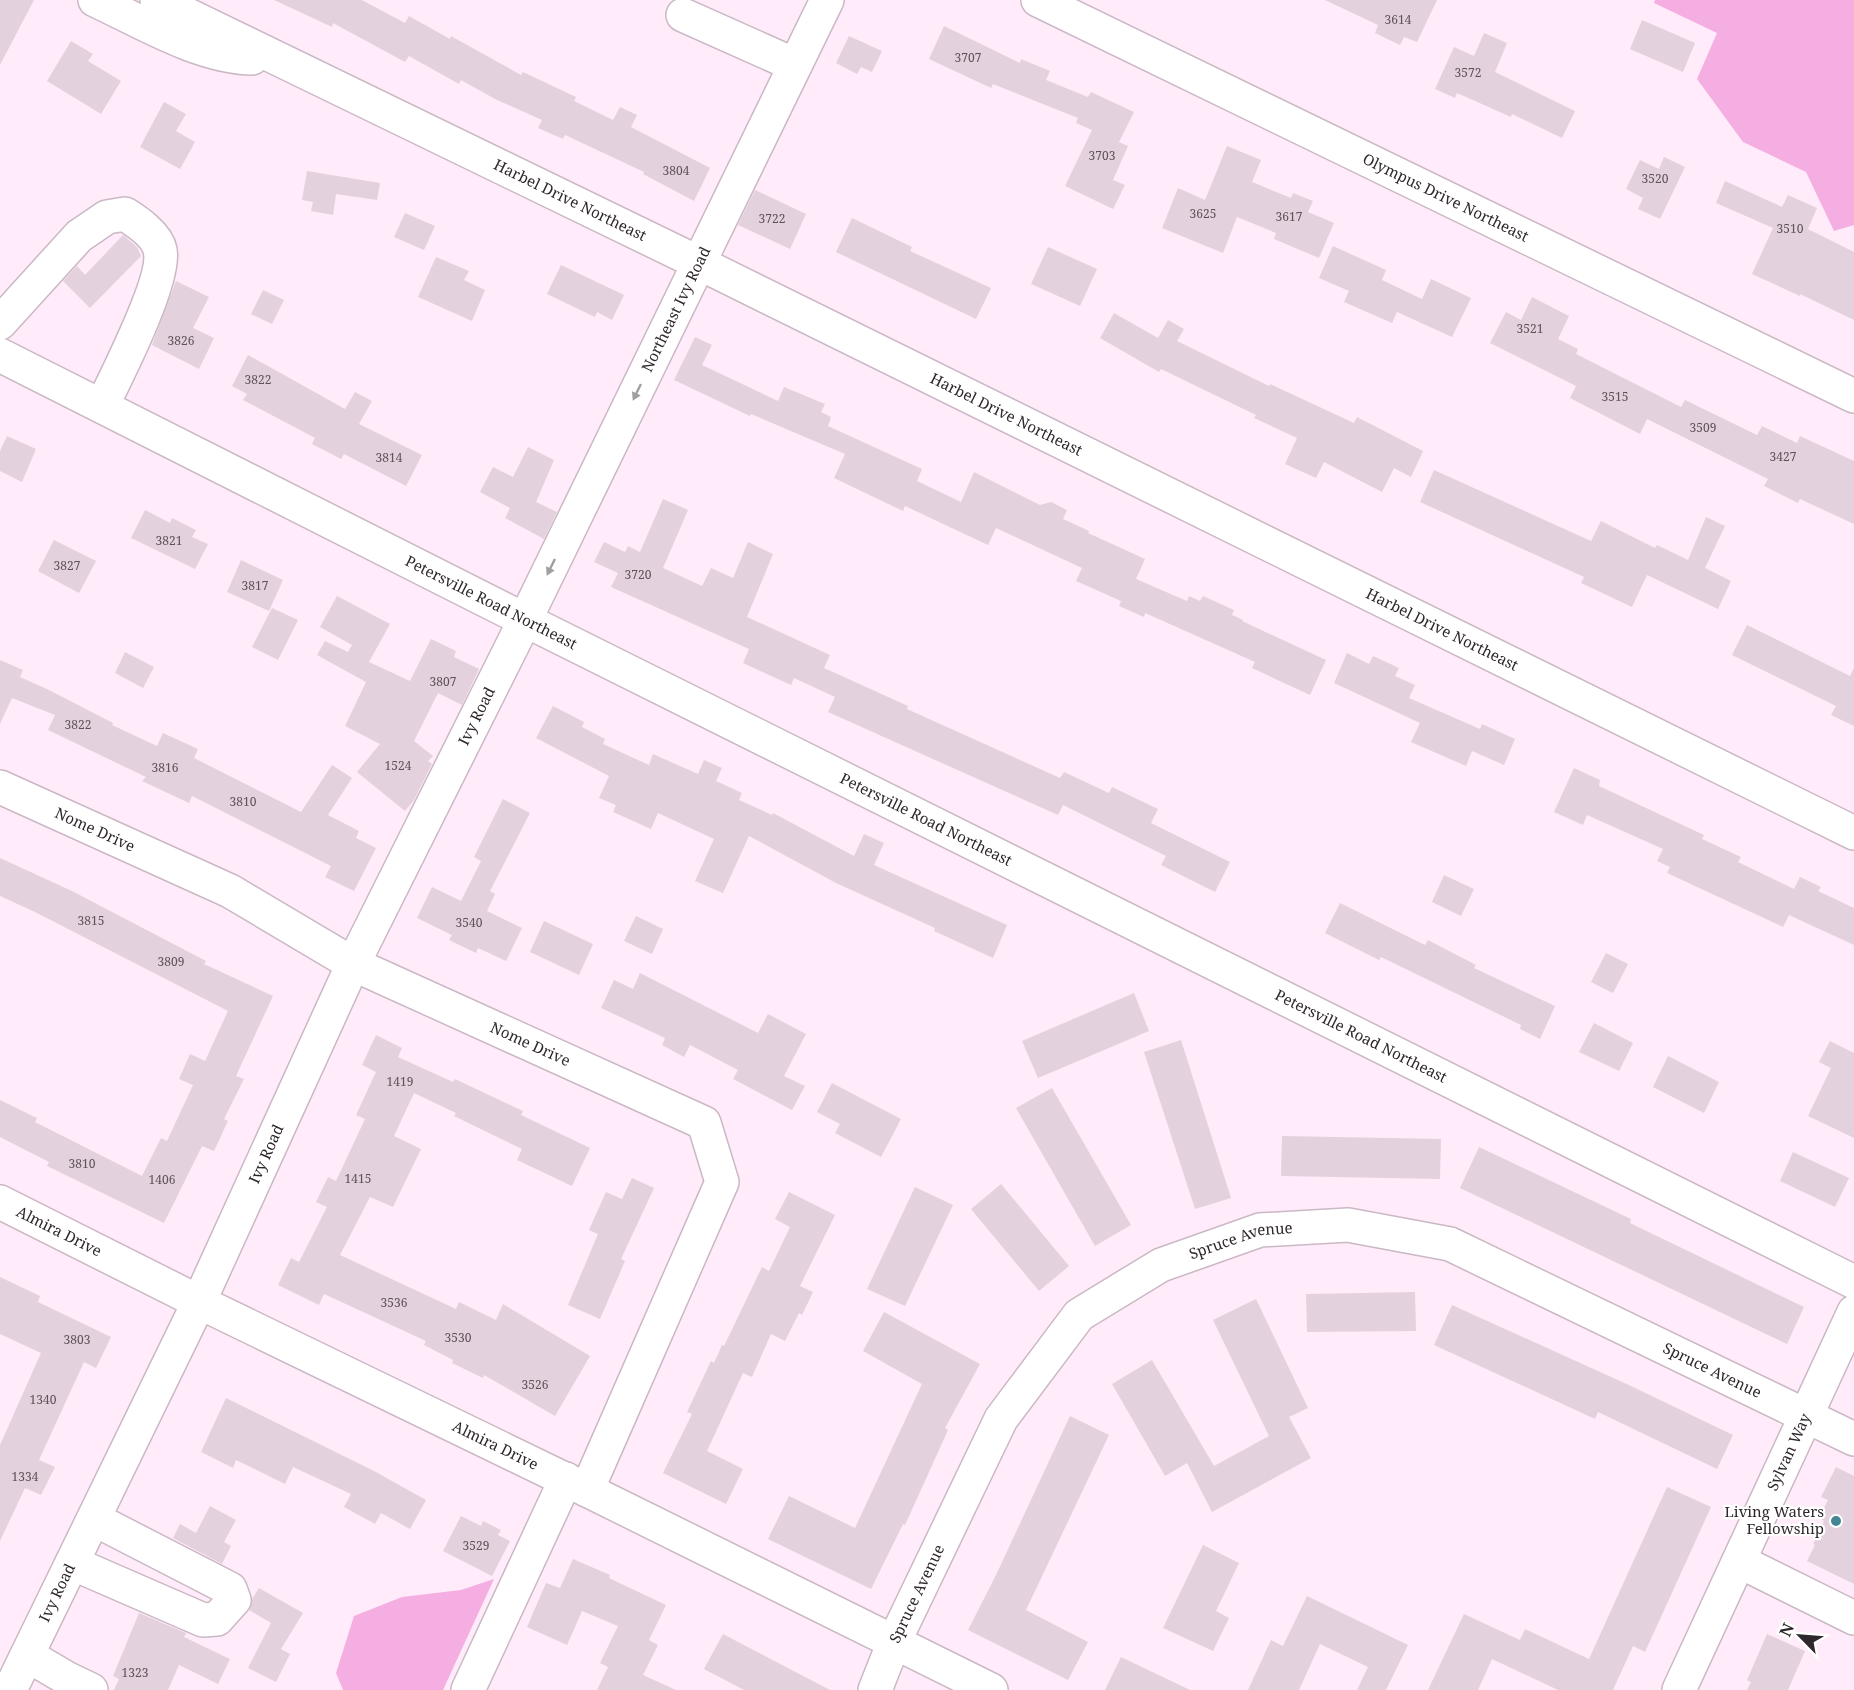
<svg xmlns="http://www.w3.org/2000/svg" width="1854" height="1690" font-family="'Noto Serif',serif">
	<style>
		.green { fill: #f5aee2 }
		.building { fill: #e4d1de }
		.lines { fill: none; stroke-linecap: round; stroke-linejoin: round }
		.minor-casing { stroke: #cbb8c5; stroke-width: 36 }
		.major-casing { stroke: #cbb8c5; stroke-width: 36 }
		.minor { stroke: #fff; stroke-width: 33 }
		.major { stroke: #fff; stroke-width: 33 }
		.oneway { fill: #a19ea0 }
		.poi-dot { fill: #428595; stroke: #fff; stroke-width: 2 }
		.labels { text-anchor: middle; stroke-width: 4.5; stroke-linejoin: round; paint-order: stroke }
		.number-label { font-size: 12px; fill: #5c5258 }
		.street-label { font-size: 15px; fill: #2e272c; stroke: #fff }
		.poi-label { font-size: 15px; fill: #2e272c; stroke: #fff; text-anchor: end }
	</style>
	<rect width="100%" height="100%" fill="#ffebf9"/>
	<g class="green">
		<polygon points="1655,0 1854,0 1854,225 1834,231 1806,172 1743,142 1697,79 1717,33 1654,3"/>
		<polygon points="494,1579 443,1690 343,1690 336,1673 354,1616 402,1597 461,1590"/>
	</g>
	<g class="building">
		<polygon points="0,0 34,0 0,65"/>
		<polygon points="274,0 362,0 405,23 409,16 450,39 451,36 521,75 523,72 576,97 574,101 613,120 620,107 637,115 631,127 710,168 694,201 643,174 644,172 565,135 563,139 538,128 542,120 495,99 461,80 459,84 409,56 405,62 333,23 332,27"/>
		<polygon points="1325,0 1437,0 1417,42 1404,37 1400,45 1375,33 1378,25"/>
		<polygon points="1642,20 1695,43 1683,72 1630,49"/>
		<polygon points="944,26 1020,63 1021,59 1050,71 1046,80 1088,97 1091,92 1134,112 1119,142 1128,146 1113,180 1125,185 1113,209 1065,186 1092,130 1076,123 1078,118 993,84 991,88 929,59"/>
		<polygon points="1484,33 1507,43 1495,72 1575,111 1562,138 1512,114 1511,117 1457,93 1455,98 1435,89 1454,47 1474,56"/>
		<polygon points="849,36 882,51 872,72 861,67 857,74 836,63"/>
		<polygon points="71,41 93,54 88,61 121,81 101,114 47,81"/>
		<polygon points="164,102 186,114 176,131 195,142 180,169 140,147"/>
		<polygon points="1227,146 1261,160 1252,182 1291,198 1293,193 1313,201 1308,212 1334,223 1319,258 1274,239 1276,233 1237,217 1223,253 1162,228 1178,188 1205,200"/>
		<polygon points="1664,157 1685,167 1660,219 1638,209 1643,198 1626,189 1640,160 1659,169"/>
		<polygon points="307,171 380,183 377,200 336,194 333,215 311,211 313,202 302,200"/>
		<polygon points="1725,181 1782,207 1788,195 1817,208 1808,229 1854,252 1854,320 1800,294 1800,296 1752,274 1773,228 1716,203"/>
		<polygon points="755,190 806,214 790,249 738,225"/>
		<polygon points="405,213 435,226 424,250 394,237"/>
		<polygon points="852,218 912,247 910,251 991,288 976,319 836,252"/>
		<polygon points="123,235 137,247 141,256 90,308 63,281 77,266 85,275"/>
		<polygon points="1333,246 1386,270 1382,280 1422,299 1431,279 1471,298 1452,337 1397,312 1392,323 1344,302 1349,291 1319,278"/>
		<polygon points="1048,247 1097,269 1080,306 1031,284"/>
		<polygon points="436,257 469,271 464,280 485,290 472,321 418,297"/>
		<polygon points="561,265 624,295 612,320 597,312 595,317 547,294"/>
		<polygon points="176,281 209,297 193,328 214,338 199,369 152,345"/>
		<polygon points="263,290 284,300 272,324 251,314"/>
		<polygon points="1532,297 1569,316 1558,339 1578,349 1576,354 1681,407 1685,400 1757,435 1762,426 1797,443 1800,436 1854,461 1854,524 1800,499 1798,503 1764,486 1768,479 1647,419 1640,434 1570,398 1576,386 1490,343 1506,312 1521,320"/>
		<polygon points="1114,313 1158,338 1168,320 1184,329 1177,341 1269,386 1270,384 1354,423 1357,417 1423,451 1411,477 1394,468 1382,492 1324,462 1316,478 1285,464 1297,438 1254,418 1256,415 1161,369 1159,372 1100,338"/>
		<polygon points="695,337 712,345 702,365 778,401 784,387 825,404 821,412 831,417 828,426 922,469 917,481 961,502 974,472 1040,505 1051,502 1067,510 1063,519 1089,531 1088,533 1145,559 1136,579 1187,601 1189,596 1200,601 1203,596 1234,610 1232,615 1243,620 1242,621 1326,660 1310,695 1252,668 1255,662 1145,613 1144,617 1119,606 1121,601 1076,581 1082,568 996,528 988,545 905,506 903,511 834,478 845,454 751,414 750,416 674,380"/>
		<polygon points="248,355 345,409 355,392 372,401 359,424 422,455 406,486 344,454 341,459 312,444 315,438 243,400 247,394 232,386"/>
		<polygon points="7,436 36,449 22,482 0,471 0,451"/>
		<polygon points="528,447 554,460 536,502 557,512 544,539 505,518 510,508 480,492 493,467 513,477"/>
		<polygon points="1434,470 1591,541 1601,521 1655,548 1657,545 1688,560 1706,517 1725,526 1705,568 1731,581 1718,609 1647,575 1632,607 1581,583 1584,577 1420,502"/>
		<polygon points="663,499 688,510 663,568 702,586 711,568 733,578 748,542 773,554 747,617 830,655 824,668 908,706 907,709 1060,778 1064,772 1109,793 1112,787 1158,809 1151,823 1230,862 1215,892 1161,865 1166,856 1063,805 1058,815 828,712 835,697 794,678 791,685 743,663 749,649 611,587 618,573 594,562 604,542 625,552 628,546 640,552"/>
		<polygon points="145,510 170,523 172,518 196,530 192,537 208,544 195,569 131,538"/>
		<polygon points="54,540 96,561 79,593 38,571"/>
		<polygon points="241,560 283,580 269,611 227,592"/>
		<polygon points="337,596 390,624 369,662 410,681 431,639 456,651 454,657 479,669 462,705 438,693 414,741 433,756 428,761 432,764 414,800 405,811 357,772 380,744 345,726 366,682 317,655 325,641 348,652 352,645 320,627"/>
		<polygon points="272,608 298,620 278,660 252,647"/>
		<polygon points="1747,625 1850,676 1854,668 1854,726 1831,715 1836,706 1732,655"/>
		<polygon points="125,652 154,667 143,688 115,673"/>
		<polygon points="1347,653 1369,664 1373,656 1399,668 1395,676 1415,685 1409,698 1480,729 1482,724 1515,739 1504,765 1472,751 1466,766 1411,742 1420,723 1334,683"/>
		<polygon points="0,660 23,670 20,677 49,690 113,723 112,725 157,746 163,733 198,749 194,758 301,812 332,765 352,778 328,815 359,831 356,838 376,848 354,891 325,877 331,866 192,796 189,803 142,781 146,777 48,730 55,715 12,698 0,724"/>
		<polygon points="553,706 584,722 582,727 605,739 603,744 649,765 653,754 698,774 704,760 722,768 716,781 742,793 739,800 772,815 773,813 854,856 864,834 884,843 874,865 1007,925 993,958 934,931 935,928 836,883 749,836 723,893 695,881 714,839 658,813 651,829 613,812 616,805 599,798 609,776 536,738"/>
		<polygon points="1574,768 1600,780 1599,786 1704,835 1702,839 1741,857 1738,862 1794,889 1800,877 1821,887 1818,891 1854,908 1854,945 1789,915 1783,927 1667,873 1670,867 1657,861 1663,849 1587,815 1583,825 1554,812"/>
		<polygon points="503,799 530,813 490,891 495,894 487,911 522,928 506,961 478,948 476,953 449,940 452,935 417,918 432,887 461,901 481,861 474,857"/>
		<polygon points="0,858 72,891 206,961 204,964 273,996 236,1076 244,1079 224,1119 228,1121 214,1151 202,1146 164,1223 47,1166 49,1162 0,1137 0,1100 37,1118 35,1122 142,1176 161,1138 167,1141 193,1085 179,1079 190,1054 205,1061 228,1011 35,912 0,896"/>
		<polygon points="1444,875 1474,889 1461,916 1432,902"/>
		<polygon points="1340,903 1425,945 1428,940 1476,965 1474,968 1555,1006 1540,1039 1520,1029 1521,1025 1381,957 1379,960 1325,933"/>
		<polygon points="636,916 663,929 652,954 624,941"/>
		<polygon points="544,921 593,944 579,975 530,952"/>
		<polygon points="1606,953 1628,964 1613,993 1591,982"/>
		<polygon points="640,973 758,1033 768,1014 806,1034 784,1076 805,1086 792,1110 733,1079 738,1070 690,1045 684,1057 662,1045 665,1038 601,1008 614,980 633,989"/>
		<polygon points="1134,993 1149,1031 1038,1078 1022,1041"/>
		<polygon points="1594,1023 1633,1043 1619,1071 1579,1052"/>
		<polygon points="376,1035 402,1048 398,1057 453,1082 455,1079 523,1111 521,1115 590,1148 572,1186 517,1160 522,1149 454,1116 456,1113 414,1093 394,1136 421,1149 393,1207 370,1197 340,1255 456,1309 459,1302 496,1320 503,1304 590,1356 555,1416 484,1375 483,1378 452,1363 453,1360 424,1345 426,1341 324,1294 319,1305 278,1285 291,1258 299,1262 327,1207 316,1202 328,1177 336,1181 365,1119 356,1115 376,1072 362,1065"/>
		<polygon points="1181,1040 1231,1198 1195,1209 1144,1052"/>
		<polygon points="1830,1041 1854,1053 1854,1138 1808,1116 1831,1068 1819,1062"/>
		<polygon points="1668,1056 1719,1082 1704,1113 1653,1087"/>
		<polygon points="832,1083 901,1119 881,1157 835,1133 840,1124 817,1112"/>
		<polygon points="1052,1088 1131,1225 1095,1246 1016,1108"/>
		<polygon points="1282,1136 1441,1139 1440,1179 1281,1176"/>
		<polygon points="1479,1147 1631,1219 1630,1223 1804,1307 1787,1344 1460,1188"/>
		<polygon points="1793,1152 1849,1178 1835,1207 1780,1181"/>
		<polygon points="632,1178 654,1188 621,1259 625,1261 600,1319 568,1305 598,1234 589,1230 606,1192 622,1199"/>
		<polygon points="1001,1184 1069,1266 1039,1291 971,1209"/>
		<polygon points="915,1187 953,1205 905,1306 867,1289"/>
		<polygon points="789,1192 835,1215 800,1286 813,1292 802,1315 799,1313 785,1341 771,1334 752,1377 743,1373 707,1451 743,1469 726,1504 663,1473 692,1414 687,1412 711,1361 714,1363 722,1345 724,1346 762,1267 769,1271 790,1227 775,1219"/>
		<polygon points="0,1277 40,1296 38,1302 111,1337 96,1368 84,1362 39,1460 55,1467 41,1495 25,1488 0,1541 0,1445 41,1353 0,1334"/>
		<polygon points="1415,1292 1416,1331 1307,1332 1306,1294"/>
		<polygon points="1256,1299 1308,1408 1289,1417 1311,1458 1212,1512 1187,1463 1165,1476 1112,1384 1152,1360 1214,1466 1269,1436 1213,1320"/>
		<polygon points="1452,1305 1631,1386 1733,1435 1717,1469 1598,1412 1595,1419 1434,1345"/>
		<polygon points="884,1312 980,1364 945,1428 948,1430 905,1525 903,1524 871,1589 768,1539 789,1496 855,1528 922,1384 863,1351"/>
		<polygon points="226,1398 374,1471 426,1500 410,1529 381,1513 375,1524 344,1507 351,1494 293,1467 285,1484 236,1460 233,1468 201,1452"/>
		<polygon points="1070,1416 1109,1435 1026,1610 1088,1642 1068,1680 968,1630 996,1575"/>
		<polygon points="1836,1467 1854,1476 1854,1584 1807,1561 1815,1545 1813,1544 1824,1521 1819,1518 1828,1500 1821,1497"/>
		<polygon points="1667,1487 1711,1507 1645,1652 1633,1646 1613,1690 1558,1690 1492,1659 1478,1690 1428,1690 1464,1614 1520,1640 1525,1629 1589,1659"/>
		<polygon points="210,1506 236,1520 224,1542 231,1546 222,1564 173,1538 180,1524 196,1533"/>
		<polygon points="461,1516 481,1526 483,1521 501,1530 498,1535 510,1541 492,1576 443,1551"/>
		<polygon points="1203,1545 1239,1563 1216,1611 1229,1618 1213,1651 1163,1628"/>
		<polygon points="573,1559 610,1575 609,1578 666,1605 649,1640 658,1645 643,1675 676,1690 597,1690 608,1667 600,1663 618,1626 582,1611 567,1645 527,1627 546,1583 560,1588"/>
		<polygon points="259,1588 303,1613 281,1649 290,1654 276,1682 248,1668 271,1623 249,1610 252,1599"/>
		<polygon points="1307,1596 1408,1645 1386,1690 1357,1690 1368,1667 1320,1644 1299,1690 1248,1690 1271,1640 1283,1646"/>
		<polygon points="139,1613 186,1633 184,1637 230,1659 218,1684 179,1665 168,1690 114,1690 119,1679 113,1676"/>
		<polygon points="723,1634 830,1690 744,1690 704,1669"/>
		<polygon points="1767,1634 1805,1651 1788,1690 1747,1690 1751,1682 1747,1680"/>
		<polygon points="1121,1657 1190,1690 1105,1690"/>
	</g>
	<g class="lines">
		<g class="minor-casing">
			<g id="minor">
				<path d="M95 0C142 22 200 57 252 58"/>
				<path id="s1" d="M157 0 699 263 1854 833"/>
				<path id="s2" d="M1038 0 1854 396"/>
				<polyline points="683,15 795,65"/>
				<path d="M0 323 79 236 107 217 125 214C136 221 157 235 160 250 167 278 116 377 102 406"/>
				<path id="s3" d="M0 355 525 620 1854 1282"/>
				<path id="s4" d="M0 787 230 891 353 964 704 1123 722 1182 587 1490"/>
				<path id="s5" d="M0 1202 199 1302 587 1490 991 1690"/>
				<polyline points="1739,1561 1854,1618"/>
				<polyline points="72,1563 203,1620 217,1619 234,1600 230,1589 94,1519"/>
				<polyline points="27,1655 68,1679 91,1690"/>
				<path id="s6" d="M10 1690 199 1302 353 964 525 620 827 0"/>
				<polyline points="468,1690 566,1479"/>
				<path id="s7" d="M875 1690 894 1642 1001 1419 1079 1315 1161 1265 1260 1230 1348 1225 1450 1244 1854 1439"/>
			</g>
		</g>
		<g class="major-casing">
			<g id="major">
				<path id="s8" d="M1679 1690 1854 1312"/>
			</g>
		</g>
		<use href="#minor" class="minor"/>
		<use href="#major" class="major"/>
	</g>
	<defs><path id="oneway-solid" d="M-6-.8H1V-3.2L6.5 0L1 3.2V.8H-6Z" transform="scale(1.5)"/></defs>
	<g class="oneway">
		<use href="#oneway-solid" transform="translate(637 392) rotate(116)"/>
		<use href="#oneway-solid" transform="translate(551 567) rotate(116)"/>
	</g>
	<circle class="poi-dot" cx="1836" cy="1521" r="6"/>
	<g class="labels">
		<g class="number-label">
			<text x="1398" y="24">3614</text>
			<text x="968" y="62">3707</text>
			<text x="1468" y="77">3572</text>
			<text x="1102" y="160">3703</text>
			<text x="676" y="175">3804</text>
			<text x="1655" y="183">3520</text>
			<text x="1203" y="218">3625</text>
			<text x="1289" y="221">3617</text>
			<text x="772" y="223">3722</text>
			<text x="1790" y="233">3510</text>
			<text x="1530" y="333">3521</text>
			<text x="181" y="345">3826</text>
			<text x="258" y="384">3822</text>
			<text x="1615" y="401">3515</text>
			<text x="1703" y="432">3509</text>
			<text x="1783" y="461">3427</text>
			<text x="389" y="462">3814</text>
			<text x="169" y="545">3821</text>
			<text x="67" y="570">3827</text>
			<text x="638" y="579">3720</text>
			<text x="255" y="590">3817</text>
			<text x="443" y="686">3807</text>
			<text x="78" y="729">3822</text>
			<text x="398" y="770">1524</text>
			<text x="165" y="772">3816</text>
			<text x="243" y="806">3810</text>
			<text x="91" y="925">3815</text>
			<text x="469" y="927">3540</text>
			<text x="171" y="966">3809</text>
			<text x="400" y="1086">1419</text>
			<text x="82" y="1168">3810</text>
			<text x="358" y="1183">1415</text>
			<text x="162" y="1184">1406</text>
			<text x="394" y="1307">3536</text>
			<text x="458" y="1342">3530</text>
			<text x="77" y="1344">3803</text>
			<text x="535" y="1389">3526</text>
			<text x="43" y="1404">1340</text>
			<text x="25" y="1481">1334</text>
			<text x="476" y="1550">3529</text>
			<text x="135" y="1677">1323</text>
		</g>
		<g class="street-label">
			<text dy="5" stroke="none"><textPath href="#s2" startOffset="453">Olympus Drive Northeast</textPath></text>
			<text dy="5" stroke="none"><textPath href="#s1" startOffset="459">Harbel Drive Northeast</textPath></text>
			<text dy="5" stroke="none"><textPath href="#s6" startOffset="1533">Northeast Ivy Road</textPath></text>
			<text dy="5" stroke="none"><textPath href="#s1" startOffset="945">Harbel Drive Northeast</textPath></text>
			<text dy="5" stroke="none"><textPath href="#s3" startOffset="550">Petersville Road Northeast</textPath></text>
			<text dy="5" stroke="none"><textPath href="#s1" startOffset="1431">Harbel Drive Northeast</textPath></text>
			<text dy="5" stroke="none"><textPath href="#s6" startOffset="1080">Ivy Road</textPath></text>
			<text dy="5" stroke="none"><textPath href="#s3" startOffset="1036">Petersville Road Northeast</textPath></text>
			<text dy="5" stroke="none"><textPath href="#s4" startOffset="104">Nome Drive</textPath></text>
			<text dy="5" stroke="none"><textPath href="#s3" startOffset="1522">Petersville Road Northeast</textPath></text>
			<text dy="5" stroke="none"><textPath href="#s4" startOffset="590">Nome Drive</textPath></text>
			<text dy="5" stroke="none"><textPath href="#s6" startOffset="594">Ivy Road</textPath></text>
			<text dy="5" stroke="none"><textPath href="#s5" startOffset="66">Almira Drive</textPath></text>
			<text dy="5" stroke="none"><textPath href="#s7" startOffset="609">Spruce Avenue</textPath></text>
			<text dy="5" stroke="none"><textPath href="#s7" startOffset="1113">Spruce Avenue</textPath></text>
			<text dy="5" stroke="none"><textPath href="#s5" startOffset="552">Almira Drive</textPath></text>
			<text dy="5" stroke="none"><textPath href="#s8" startOffset="262">Sylvan Way</textPath></text>
			<text dy="5" stroke="none"><textPath href="#s6" startOffset="108">Ivy Road</textPath></text>
			<text dy="5" stroke="none"><textPath href="#s7" startOffset="105">Spruce Avenue</textPath></text>
		</g>
		<g class="poi-label">
			<text x="1824" y="1517">Living Waters<tspan x="1824" dy="17">Fellowship</tspan></text>
		</g>
	</g>
	<g transform="translate(1800 1636) rotate(295)" stroke="#ffffff" stroke-width="4.5" paint-order="stroke">
	<path d="M0-4.5L10 22L0 15L-10 22Z" fill="#2e272c"/>
	<text y="-9" font-size="16" font-weight="bold" text-anchor="middle" fill="#2e272c">N</text>
	</g>
</svg>
